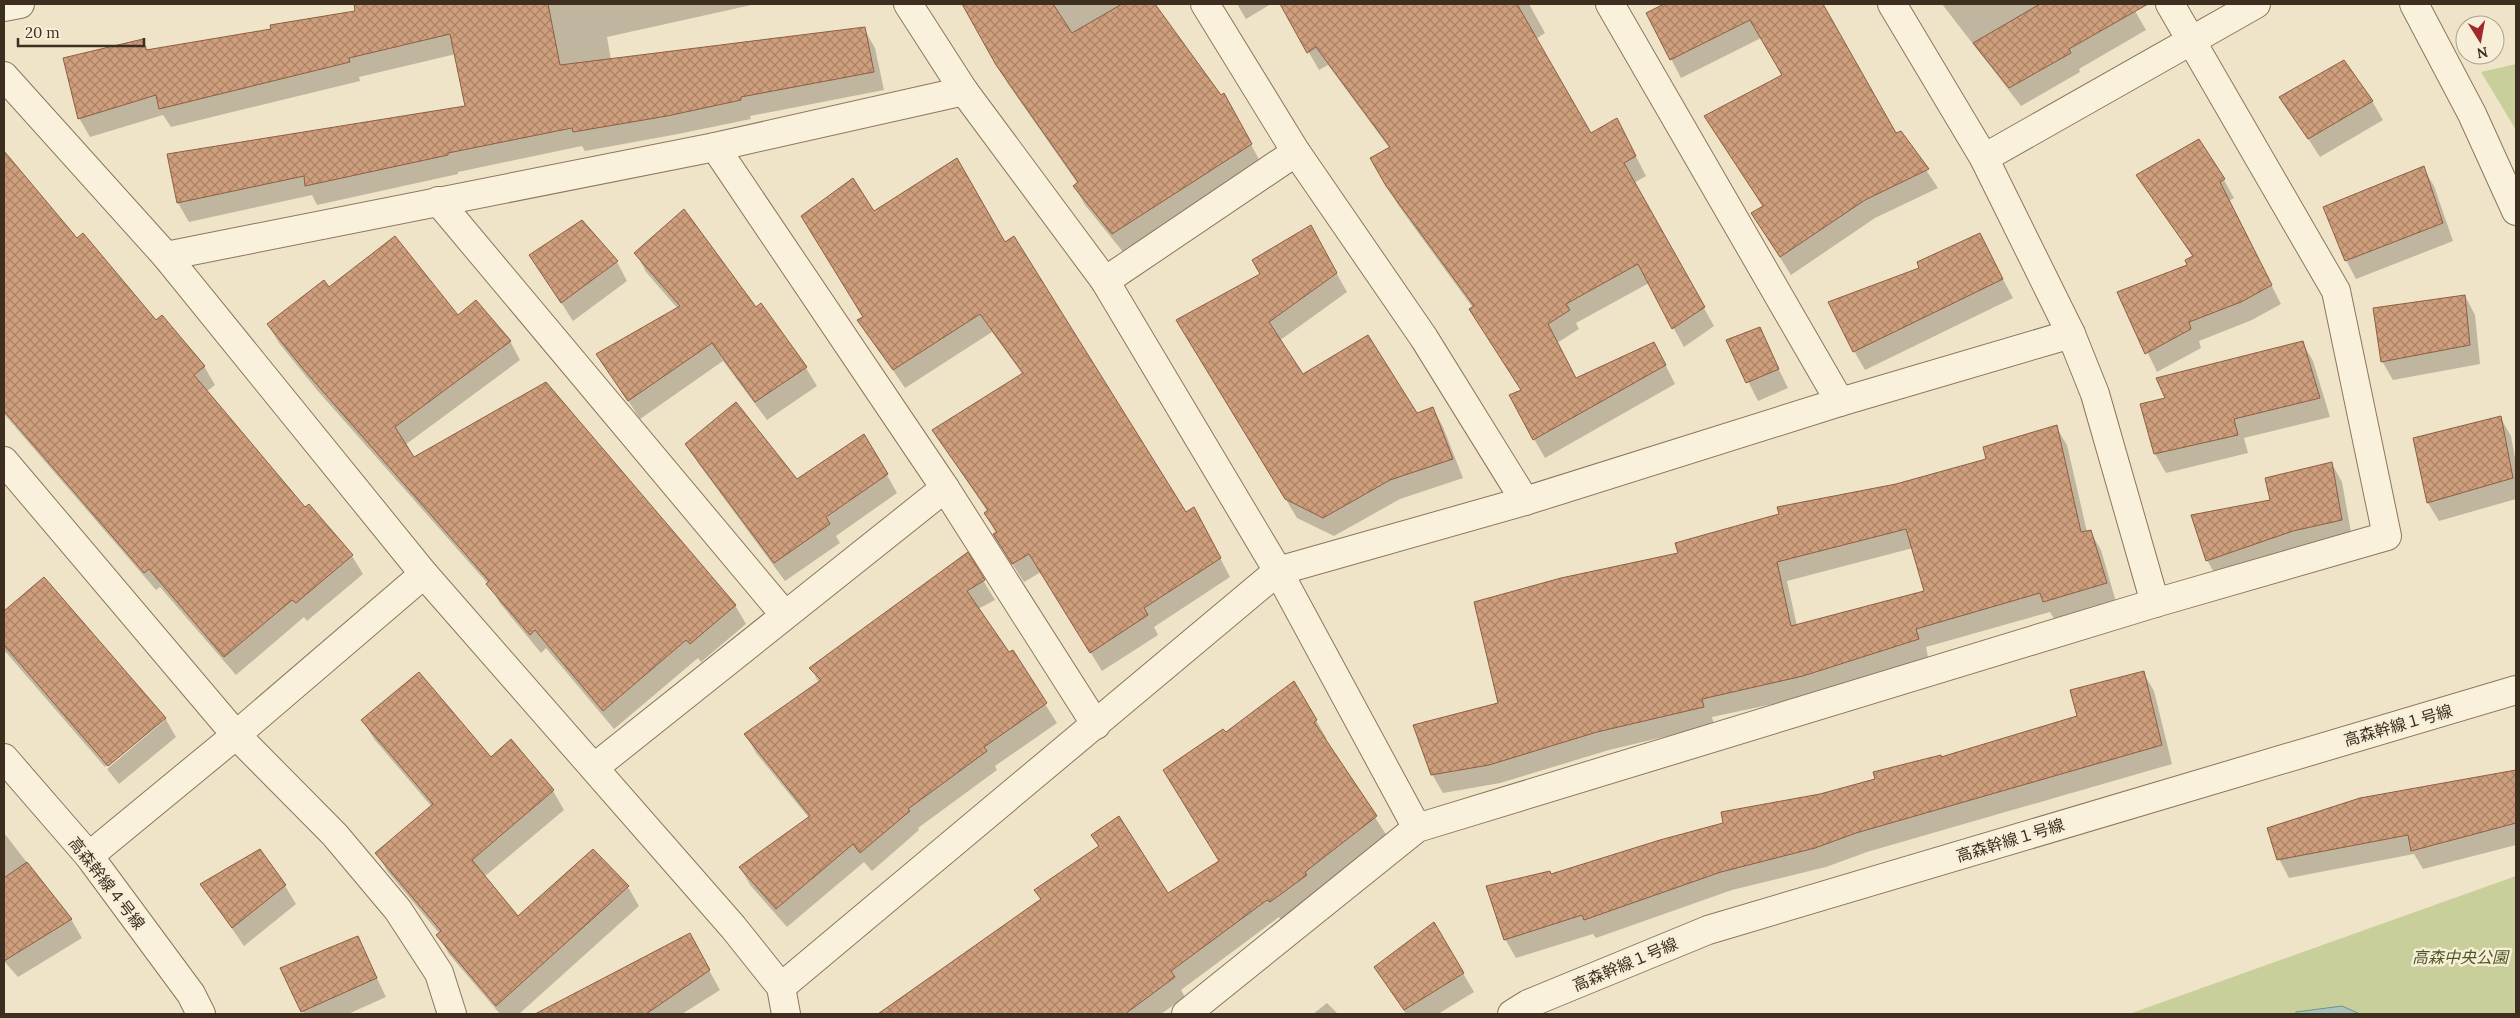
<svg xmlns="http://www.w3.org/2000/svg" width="2520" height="1018" font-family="Lora,'Noto Sans JP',serif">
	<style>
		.green { fill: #c9cf9b }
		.water { fill: #a9c4bc; stroke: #6f938a }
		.shadow { fill: #0003; fill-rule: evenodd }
		.building { fill: url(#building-cross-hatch); stroke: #8d5f41; fill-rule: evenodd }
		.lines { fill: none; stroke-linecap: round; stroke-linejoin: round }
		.minor-casing { stroke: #8d765c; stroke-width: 30 }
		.minor { stroke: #faf1dc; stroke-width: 28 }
		.labels { text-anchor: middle; stroke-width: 5; stroke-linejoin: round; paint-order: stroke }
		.street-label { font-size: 16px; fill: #3d2e20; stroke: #f7eed8 }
		.park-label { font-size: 16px; font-style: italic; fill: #4d5a26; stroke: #f7eed8 }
	</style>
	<defs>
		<pattern id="building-cross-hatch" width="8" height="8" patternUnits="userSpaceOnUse" patternTransform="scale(1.25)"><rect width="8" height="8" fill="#cf9f7d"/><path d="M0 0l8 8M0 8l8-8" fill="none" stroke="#a98266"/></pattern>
	</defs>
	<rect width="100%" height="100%" fill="#f0e4c8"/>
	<g class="green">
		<polygon points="2516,64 2516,130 2481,72"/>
		<polygon points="2516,876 2516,1014 2129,1014"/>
	</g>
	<polygon class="water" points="2342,1006 2360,1014 2295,1014 2296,1012"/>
	<g class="shadow">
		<polygon points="355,4 756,4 607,37 611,60 864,29 875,48 884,90 750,116 751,119 678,134 585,151 582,146 458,172 458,174 317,205 312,195 189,222 178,203 169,155 466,107 456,54 359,77 360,81 171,127 163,115 90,137 79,118 143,41 149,51 272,30 357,12"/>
		<polygon points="963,4 1154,4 1234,113 1261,163 1123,252 1085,205 1074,186 1078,184 1008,84"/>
		<polygon points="1237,4 1271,4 1246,19"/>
		<polygon points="1281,4 1529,4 1545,33 1469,82 1590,135 1627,139 1646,176 1634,183 1714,326 1684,347 1649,283 1576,323 1579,329 1557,343 1577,380 1664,362 1675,384 1545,458 1534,439 1522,391 1473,308 1398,205 1371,159 1390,149 1328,65 1319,70"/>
		<polygon points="1667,4 1819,4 1837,41 1896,135 1901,132 1938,188 1875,218 1791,275 1764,232 1764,207 1705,117 1784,76 1761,38 1681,78 1648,14"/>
		<polygon points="1942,4 2131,4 2146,30 2079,69 2080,72 2021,106"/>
		<polygon points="2281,97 2372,101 2383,120 2320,157"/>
		<polygon points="4,153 77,240 156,321 204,366 215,385 206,392 305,509 352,556 363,574 307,621 304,617 236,675 160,587 156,590 4,414"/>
		<polygon points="2423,168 2434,186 2453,241 2356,279 2346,260"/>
		<polygon points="2138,175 2224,180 2234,198 2229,201 2281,304 2252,320 2199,341 2201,348 2157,372 2119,293 2188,266 2193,257"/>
		<polygon points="874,213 1005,244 1186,514 1204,527 1230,577 1154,627 1158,635 1102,671 1041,572 1024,582 1005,553 986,513 987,511 933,430 1023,375 992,332 905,388 859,320 864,318"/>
		<polygon points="1979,235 2013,298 1865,370 1854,351 1921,269"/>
		<polygon points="1321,246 1347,292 1279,341 1302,375 1416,415 1433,408 1443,427 1463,478 1400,499 1334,536 1297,518 1189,339"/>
		<polygon points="636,253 756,308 806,368 817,386 767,420 723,361 640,419 598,354 678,309 646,272"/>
		<polygon points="531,256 617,262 627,281 573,321"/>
		<polygon points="328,289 458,317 510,341 520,360 405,445 414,458 735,605 746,624 701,662 698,658 614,729 546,648 541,653 499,602 490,586 317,390 279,343 268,325"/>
		<polygon points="2465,296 2475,315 2480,364 2393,380 2382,361"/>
		<polygon points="1759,329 1788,388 1758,401 1728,341"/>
		<polygon points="2302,342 2313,361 2330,417 2244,438 2248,453 2166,473 2155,454 2141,405 2167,399"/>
		<polygon points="2500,417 2511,436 2516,464 2516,499 2439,521 2428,503 2414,439"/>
		<path d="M2056 427 2067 445 2087 532 2090 531 2101 550 2116 602 2055 620 2050 612 1926 647 1928 657 1815 695 1712 717 1714 725 1609 750 1500 783 1443 793 1432 774 1500 704 1679 554 1896 486 1988 460ZM1913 548 1925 592 1797 626 1787 581Z"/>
		<polygon points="687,444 797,480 887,475 897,493 836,536 840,543 785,581 698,463"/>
		<polygon points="2332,464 2342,482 2352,538 2218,579 2207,560 2272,501"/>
		<polygon points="967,554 995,600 978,609 1009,654 1012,652 1057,723 995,766 997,770 918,828 919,830 872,871 864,862 787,927 751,886 740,868 809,818 756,753 746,735 819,683 811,668"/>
		<polygon points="44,579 165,718 176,737 119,784 107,769 164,721 164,718 105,767 4,650 4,613"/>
		<polygon points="2143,672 2154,691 2172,764 1867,852 1826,867 1732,890 1596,938 1593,934 1516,958 1505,939 1552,875 1877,780 2078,717"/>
		<polygon points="1294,683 1327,739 1325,740 1387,836 1315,892 1316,894 1281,920 1279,917 1181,990 1185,997 1161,1014 877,1014 1041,900 1036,890 1099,847 1092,836 1167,894 1221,867 1226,734"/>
		<polygon points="363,721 491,758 511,741 553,791 564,810 484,877 518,918 593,851 628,887 639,906 519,1014 500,1014 449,954 438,935 439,933 388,872 377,854 432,807 374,739"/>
		<polygon points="2515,771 2516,845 2423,869 2414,854 2289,878 2279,859"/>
		<polygon points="4,833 71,919 82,938 18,977 4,961"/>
		<polygon points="202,885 285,886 296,904 244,946"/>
		<polygon points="1434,924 1474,992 1438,1014 1406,1014 1376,967"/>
		<polygon points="689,934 720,990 682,1014 538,1014"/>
		<polygon points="357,937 386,997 348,1014 304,1014 282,968"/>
		<polygon points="1327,1003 1338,1014 1313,1014"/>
	</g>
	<g class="building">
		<polygon points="354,4 548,4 560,65 865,27 874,72 741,97 741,100 667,116 573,132 572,128 448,153 448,155 305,186 304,176 177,203 167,154 465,106 450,34 349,58 350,62 159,109 156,95 78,119 63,58 143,39 146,50 271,29 270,25 355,11"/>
		<polygon points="962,4 1053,4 1072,33 1122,4 1155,4 1221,95 1224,93 1252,144 1112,234 1073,186 1078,182 996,65"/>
		<polygon points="1280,4 1517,4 1591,133 1617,118 1636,156 1624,163 1705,307 1672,329 1638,264 1566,304 1570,310 1548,324 1576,378 1654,342 1666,365 1533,440 1509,395 1521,390 1469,309 1474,306 1386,186 1370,158 1390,147 1316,47 1307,53"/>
		<polygon points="1664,4 1823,4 1896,133 1901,131 1929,169 1865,200 1780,257 1751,213 1763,206 1704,116 1782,75 1750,20 1670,60 1646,13"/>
		<polygon points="2040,4 2148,4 2069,49 2071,53 2009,88 1973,43"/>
		<polygon points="2344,60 2373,101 2308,139 2279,97"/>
		<polygon points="2199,139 2225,179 2220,182 2272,285 2241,302 2189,322 2191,329 2145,354 2117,292 2187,265 2185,260 2193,256 2136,175"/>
		<polygon points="4,151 77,238 83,233 156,320 162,315 205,366 194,375 305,507 309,504 353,555 296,603 292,600 224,657 149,569 144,573 4,411"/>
		<polygon points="957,158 1005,242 1014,236 1186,512 1194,507 1221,558 1144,608 1148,615 1090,653 1029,554 1012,564 993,534 997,532 984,513 988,510 932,430 1023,373 980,314 893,370 857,320 863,317 801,216 853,178 874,211"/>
		<polygon points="2424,166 2443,223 2345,261 2323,207"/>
		<polygon points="684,209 756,307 761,303 807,367 755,402 712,343 628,401 596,354 680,306 634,253"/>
		<polygon points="582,220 618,261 561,303 529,255"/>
		<polygon points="1311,225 1337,273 1269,322 1303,374 1368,335 1417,413 1433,407 1453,459 1390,480 1323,518 1285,499 1176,320 1260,274 1252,260"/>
		<polygon points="1980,233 2003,279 1853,352 1828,302 1919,268 1917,262"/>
		<polygon points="395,236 458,315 476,300 511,341 395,427 414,457 546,382 736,605 690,644 686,640 603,711 535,630 530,635 486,584 489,581 305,371 267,324 324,280 329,287"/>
		<polygon points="2465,295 2470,345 2381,362 2373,308"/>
		<polygon points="1760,327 1779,369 1746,383 1726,340"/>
		<polygon points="2303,341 2320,398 2234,419 2238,435 2154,454 2140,404 2165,398 2156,378"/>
		<polygon points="736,402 797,479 864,434 888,474 826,517 830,524 774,563 685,444"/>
		<polygon points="2501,416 2513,478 2427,503 2413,438"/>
		<path d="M2057 425 2081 532 2091 530 2107 583 2043 602 2040 593 1916 629 1919 639 1803 676 1702 699 1704 707 1597 732 1489 765 1431 775 1413 725 1498 703 1474 602 1561 578 1678 553 1675 543 1779 514 1777 507 1896 484 1986 459 1983 447ZM1906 529 1924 591 1791 626 1777 562Z"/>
		<polygon points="2332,462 2342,520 2293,531 2206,561 2191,515 2270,500 2265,478"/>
		<polygon points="968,552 985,580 967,591 1009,652 1013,650 1047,703 984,747 987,751 908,809 910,811 860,853 853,844 776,909 739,867 810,816 744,734 821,680 809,668"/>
		<polygon points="44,577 166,718 108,766 4,645 4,611"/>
		<polygon points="2144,671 2162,745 1856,833 1815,848 1721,872 1584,920 1582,915 1504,940 1486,886 1550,871 1551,874 1660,840 1723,823 1721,812 1820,794 1875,779 1873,772 1941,755 1941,757 2077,716 2070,690"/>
		<polygon points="419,672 491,757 511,739 554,790 472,860 518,916 593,849 629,886 496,1006 436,935 441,931 375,853 433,804 361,720"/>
		<polygon points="1294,681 1317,720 1314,722 1377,816 1305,872 1307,875 1270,902 1267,900 1171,971 1175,977 1125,1014 878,1014 1041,899 1034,890 1099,846 1091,835 1119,816 1168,893 1219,861 1163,770 1223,729 1226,732"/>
		<polygon points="2516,770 2516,823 2411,851 2408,835 2277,860 2267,828 2360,798"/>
		<polygon points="260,849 286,885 232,928 200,884"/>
		<polygon points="27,862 72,919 4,961 4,878"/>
		<polygon points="1434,922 1464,973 1404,1010 1374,967"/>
		<polygon points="690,933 710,970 646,1014 535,1014"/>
		<polygon points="358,936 377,978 301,1012 280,968"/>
	</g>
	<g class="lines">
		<g class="minor-casing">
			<g id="minor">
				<polyline points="908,4 964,91 1105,281 1278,571 1417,828"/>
				<polyline points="1205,4 1296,152 1424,338 1525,501"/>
				<polyline points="1610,4 1840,402"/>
				<polyline points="1892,4 1984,158 2071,334 2095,394 2155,603"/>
				<polyline points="2414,4 2472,114 2516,211"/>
				<polyline points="4,7 20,4"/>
				<polyline points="4,76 166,256 424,574 733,927 781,987 786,1014"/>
				<polyline points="715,147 945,488 1096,725"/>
				<polyline points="1984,158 2256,4"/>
				<polyline points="438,201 784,614"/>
				<polyline points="166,256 715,147 964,91"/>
				<polyline points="1105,281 1296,152"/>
				<polyline points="4,461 236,735 335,835 398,910 439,973 452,1014"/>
				<polyline points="4,758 89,856 191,994 201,1014"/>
				<polyline points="595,767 945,488"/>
				<polyline points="89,856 236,735 424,574"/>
				<polyline points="781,987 1278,571 1525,501 1840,402 2071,334"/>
				<polyline points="1186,1014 1417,828 2155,603 2387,536 2336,291 2170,4"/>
				<polyline points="1512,1014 1528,1004 1708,930 2516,690"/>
			</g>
		</g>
		<use href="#minor" class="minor"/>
	</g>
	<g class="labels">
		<g class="street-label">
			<text transform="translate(2398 725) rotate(-16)" y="6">高森幹線１号線</text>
			<text transform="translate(2010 840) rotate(-17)" y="6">高森幹線１号線</text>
			<text transform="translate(107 883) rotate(52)" y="6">高森幹線４号線</text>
			<text transform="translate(1625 964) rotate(-23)" y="6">高森幹線１号線</text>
		</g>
		<g class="park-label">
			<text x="2460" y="963">高森中央公園</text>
		</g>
	</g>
	<rect width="2520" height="1018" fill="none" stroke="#3d2e20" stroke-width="10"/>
	<g transform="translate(2480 40) rotate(169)"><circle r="24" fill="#f7eed8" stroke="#ada18e"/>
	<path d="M0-4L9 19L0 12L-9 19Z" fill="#9e2a2b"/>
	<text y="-8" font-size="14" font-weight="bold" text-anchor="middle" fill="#3d2e20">N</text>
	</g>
	<path d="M18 38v8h126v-8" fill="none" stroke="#3d2e20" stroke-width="2.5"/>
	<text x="25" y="38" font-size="15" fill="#3d2e20" stroke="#f7eed8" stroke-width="4" paint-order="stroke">20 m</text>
</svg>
